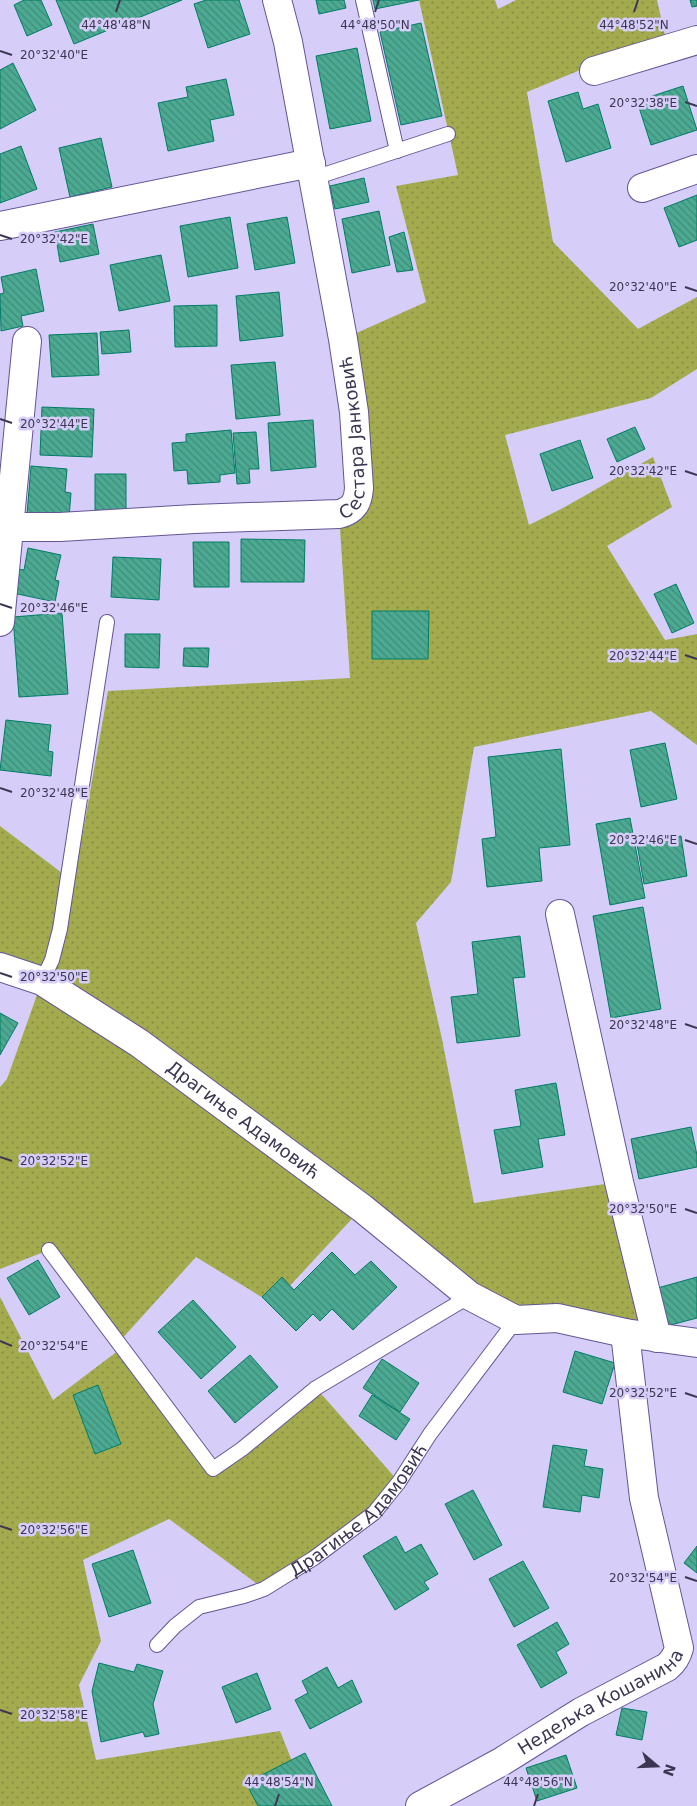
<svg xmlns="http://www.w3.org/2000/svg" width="697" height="1806" font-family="'DejaVu Sans',sans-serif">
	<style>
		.grass { fill: url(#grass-dots) }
		.building { fill: url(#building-back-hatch); stroke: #007c65 }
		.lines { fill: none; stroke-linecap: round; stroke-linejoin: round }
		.service-casing { stroke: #655595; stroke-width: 16 }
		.minor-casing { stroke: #655595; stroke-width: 30 }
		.service { stroke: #fff; stroke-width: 14 }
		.minor { stroke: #fff; stroke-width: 28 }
		.ticks { fill: none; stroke: #3d3653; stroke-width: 2 }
		.labels { text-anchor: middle; stroke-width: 5; stroke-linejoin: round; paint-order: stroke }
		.street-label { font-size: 18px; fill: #3d3653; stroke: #d6cef9 }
		.ticks-label { font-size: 12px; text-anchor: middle; fill: #3d3653; stroke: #d6cef9; stroke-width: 5; stroke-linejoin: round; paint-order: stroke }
	</style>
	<defs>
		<pattern id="grass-dots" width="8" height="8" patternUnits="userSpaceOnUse" patternTransform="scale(1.25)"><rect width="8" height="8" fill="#a3ab4e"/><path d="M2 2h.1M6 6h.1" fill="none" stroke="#868c43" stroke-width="1.8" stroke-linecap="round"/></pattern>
		<pattern id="building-back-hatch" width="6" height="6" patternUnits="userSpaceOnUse" patternTransform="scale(1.25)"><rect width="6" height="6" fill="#4baa91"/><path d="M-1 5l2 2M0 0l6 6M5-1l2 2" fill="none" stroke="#408b79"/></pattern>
	</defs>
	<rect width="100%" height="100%" fill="#d6cef9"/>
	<g class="grass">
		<polygon points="419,0 495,0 498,9 516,0 657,0 665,35 527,92 553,242 638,329 697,297 697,369 651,398 505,435 529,525 563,508 653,457 672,507 607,546 665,640 697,634 697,745 651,711 474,747 451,882 416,923 442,1039 474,1203 619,1182 657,1338 516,1320 362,1208 273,1304 196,1257 119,1342 49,1250 0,1269 0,1087 7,1079 42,981 0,967 0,826 74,882 108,691 350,678 339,514 347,512 343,339 426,302 396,186 458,175"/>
		<polygon points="0,1297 53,1400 123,1347 213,1469 316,1388 399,1482 374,1513 264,1589 169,1519 83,1560 101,1641 79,1685 96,1760 280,1731 310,1806 0,1806"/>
	</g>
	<g class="building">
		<polygon points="24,0 41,0 52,25 27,36 14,5"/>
		<polygon points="56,0 182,0 74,44"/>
		<polygon points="206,0 239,0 250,34 208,48 194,4"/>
		<polygon points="316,0 344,0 346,8 319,14"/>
		<polygon points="373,0 419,0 375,9"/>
		<polygon points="690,0 697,0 697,6 692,7"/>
		<polygon points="421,23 442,116 401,125 380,32"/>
		<polygon points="357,48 371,121 330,129 316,56"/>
		<polygon points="13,63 36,110 0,129 0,70"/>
		<polygon points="226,79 234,115 210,120 214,141 168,151 158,103 188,97 186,87"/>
		<polygon points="683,86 697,130 651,145 637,101"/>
		<polygon points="578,92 583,109 598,104 611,148 566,162 548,101"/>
		<polygon points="101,138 112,187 70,197 59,148"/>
		<polygon points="21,146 37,189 0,203 0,154"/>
		<polygon points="364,178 369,202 335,209 330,186"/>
		<polygon points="697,195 697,240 679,247 664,208"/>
		<polygon points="379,211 390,265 352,273 342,219"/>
		<polygon points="230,217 238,268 188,277 180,226"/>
		<polygon points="287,217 295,263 255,270 247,224"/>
		<polygon points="93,224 99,254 60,262 55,232"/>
		<polygon points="404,232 413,270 397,272 389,237"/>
		<polygon points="161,255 170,301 119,311 110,265"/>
		<polygon points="36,269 44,311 21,316 23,326 1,331 0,294 4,293 1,277"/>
		<polygon points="279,292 283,336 240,341 236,296"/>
		<polygon points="217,305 217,346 175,347 174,306"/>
		<polygon points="129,330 131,352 102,354 100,332"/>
		<polygon points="97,333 99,375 52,377 49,335"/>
		<polygon points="275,362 280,415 236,419 231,365"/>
		<polygon points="42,407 94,409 92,457 40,455"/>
		<polygon points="313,420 316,467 271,471 268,423"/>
		<polygon points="635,427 645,449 617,462 607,439"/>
		<polygon points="231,430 235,473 220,475 220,482 188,484 187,470 174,471 172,443 186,442 186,434"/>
		<polygon points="256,432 259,469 249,469 250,483 237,484 233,433"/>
		<polygon points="580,440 593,478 552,491 540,454"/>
		<polygon points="31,466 67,469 65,492 71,493 69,518 27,514"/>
		<polygon points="95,474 126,474 126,522 95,521"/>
		<polygon points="241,539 305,540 304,582 241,582"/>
		<polygon points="193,542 229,542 229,587 194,587"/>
		<polygon points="28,548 61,555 55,580 59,581 55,602 13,593 18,569 24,570"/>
		<polygon points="113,557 161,559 159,600 111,597"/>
		<polygon points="676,584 694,623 672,633 654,594"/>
		<polygon points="372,611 429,611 428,659 372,659"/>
		<polygon points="62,613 68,694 19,697 13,617"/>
		<polygon points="125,634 160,634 159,668 125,667"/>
		<polygon points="184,648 209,648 208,667 183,666"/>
		<polygon points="6,720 51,725 48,751 53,752 51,776 0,770"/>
		<polygon points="665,743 677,799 641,807 630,750"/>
		<polygon points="561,749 570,845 539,848 542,881 487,887 482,839 496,837 488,757"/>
		<polygon points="630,818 645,898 610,905 596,824"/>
		<polygon points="681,836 687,876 644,884 637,844"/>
		<polygon points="643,907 661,1009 611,1018 593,916"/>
		<polygon points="520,936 525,977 513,978 520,1036 457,1043 451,997 478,994 472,942"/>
		<polygon points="0,1013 18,1023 0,1055"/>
		<polygon points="556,1083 565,1135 538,1139 543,1167 502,1174 494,1130 521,1126 515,1090"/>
		<polygon points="691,1127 697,1155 697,1167 639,1179 631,1139"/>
		<polygon points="332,1252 355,1275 371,1261 397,1287 353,1330 332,1309 320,1321 313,1314 296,1331 262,1297 282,1277 294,1290"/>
		<polygon points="38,1260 60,1297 29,1315 7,1278"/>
		<polygon points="697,1277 697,1318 663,1327 654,1289"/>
		<polygon points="193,1300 236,1347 201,1379 158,1332"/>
		<polygon points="575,1351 615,1363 602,1404 563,1392"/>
		<polygon points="250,1355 278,1387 235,1423 208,1391"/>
		<polygon points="382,1359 419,1383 400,1412 363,1388"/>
		<polygon points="98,1385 121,1444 95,1454 73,1395"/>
		<polygon points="372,1395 410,1419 396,1440 359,1416"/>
		<polygon points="553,1445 587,1450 584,1466 603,1469 599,1498 582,1495 580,1512 543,1507"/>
		<polygon points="473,1490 502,1545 474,1560 445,1504"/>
		<polygon points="396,1536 405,1553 421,1544 438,1574 424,1582 429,1589 395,1610 363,1556"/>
		<polygon points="697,1546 697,1573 684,1563"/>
		<polygon points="133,1550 151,1603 109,1617 92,1564"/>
		<polygon points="523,1561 549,1608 514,1627 489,1579"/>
		<polygon points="557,1622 569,1644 556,1652 567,1673 541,1688 517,1645"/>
		<polygon points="99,1663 134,1672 137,1664 163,1671 153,1704 159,1734 145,1737 143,1732 101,1742 92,1691"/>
		<polygon points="327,1667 338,1688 352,1680 362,1702 310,1729 295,1700 308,1693 302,1681"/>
		<polygon points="257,1673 271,1709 236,1723 222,1687"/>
		<polygon points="622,1708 647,1712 642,1740 616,1735"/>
		<polygon points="305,1753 332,1806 258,1806 246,1783"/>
		<polygon points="566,1755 577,1788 537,1801 526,1768"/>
	</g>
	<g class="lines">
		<g class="service-casing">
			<g id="service">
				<polyline points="363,0 397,151"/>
				<polyline points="314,178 448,134"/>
				<polyline points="42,981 52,960 60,929 107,622"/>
				<polyline points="49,1250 213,1469 242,1449 316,1388 470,1296"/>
				<path id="s1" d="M157 1645 175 1626 199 1607 244 1596 264 1589 314 1558 374 1513 399 1482 430 1434 516 1320"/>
			</g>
		</g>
		<g class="minor-casing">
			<g id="minor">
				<polyline points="594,71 697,40"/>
				<polyline points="642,188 697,169"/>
				<polyline points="0,226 311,163"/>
				<path id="s2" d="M9 527H60L194 519 339 514C354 510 358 502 359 488L354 412 343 339 288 42 277 0"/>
				<polyline points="0,622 27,341"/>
				<polyline points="560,914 619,1182 657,1338"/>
				<path id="s3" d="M0 967 42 981 139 1043 362 1208 470 1296 516 1320 557 1318 625 1333 697 1343"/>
				<path id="s4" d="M420 1806 501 1762 581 1712 667 1667C673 1662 677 1656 679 1648L644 1498 625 1333"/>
			</g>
		</g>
		<use href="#service" class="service"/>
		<use href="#minor" class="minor"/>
	</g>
	<path class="ticks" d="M116 12 120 0M375 12 379 0M634 12 638 0M0 51 12 55M685 102 697 106M0 235 12 239M685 287 697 291M0 419 12 423M685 471 697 475M0 604 12 608M685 655 697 659M0 788 12 792M685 840 697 844M0 973 12 977M685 1024 697 1028M0 1157 12 1161M685 1209 697 1213M0 1341 12 1346M685 1393 697 1397M0 1526 12 1530M685 1577 697 1581M0 1710 12 1714M275 1806 279 1794M534 1806 538 1794"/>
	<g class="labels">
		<g class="street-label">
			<text dy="6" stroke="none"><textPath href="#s2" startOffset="415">Сестара Јанковић</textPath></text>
			<text dy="6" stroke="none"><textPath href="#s3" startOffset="289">Драгиње Адамовић</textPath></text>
			<text dy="6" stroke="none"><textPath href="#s1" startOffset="249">Драгиње Адамовић</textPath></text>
			<text dy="6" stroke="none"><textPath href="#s4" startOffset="209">Недељка Кошанина</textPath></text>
		</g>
	</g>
	<g class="ticks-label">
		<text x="116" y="29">44°48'48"N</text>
		<text x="375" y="29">44°48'50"N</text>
		<text x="634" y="29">44°48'52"N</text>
		<text x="54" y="59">20°32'40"E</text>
		<text x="643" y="107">20°32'38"E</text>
		<text x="54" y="243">20°32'42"E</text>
		<text x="643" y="291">20°32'40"E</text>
		<text x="54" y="428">20°32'44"E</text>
		<text x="643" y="475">20°32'42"E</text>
		<text x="54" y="612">20°32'46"E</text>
		<text x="643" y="660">20°32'44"E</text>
		<text x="54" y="797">20°32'48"E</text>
		<text x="643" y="844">20°32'46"E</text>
		<text x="54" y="981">20°32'50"E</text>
		<text x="643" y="1029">20°32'48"E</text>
		<text x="54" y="1165">20°32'52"E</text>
		<text x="643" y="1213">20°32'50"E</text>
		<text x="54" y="1350">20°32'54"E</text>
		<text x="643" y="1397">20°32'52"E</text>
		<text x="54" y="1534">20°32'56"E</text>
		<text x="643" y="1582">20°32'54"E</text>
		<text x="54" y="1719">20°32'58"E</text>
		<text x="279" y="1786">44°48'54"N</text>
		<text x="538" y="1786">44°48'56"N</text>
	</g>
	<g transform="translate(657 1766) rotate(109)" stroke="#d6cef9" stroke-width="4" paint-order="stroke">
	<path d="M0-4L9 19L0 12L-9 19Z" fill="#3d3653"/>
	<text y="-8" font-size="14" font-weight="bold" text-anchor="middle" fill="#3d3653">N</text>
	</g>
</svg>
